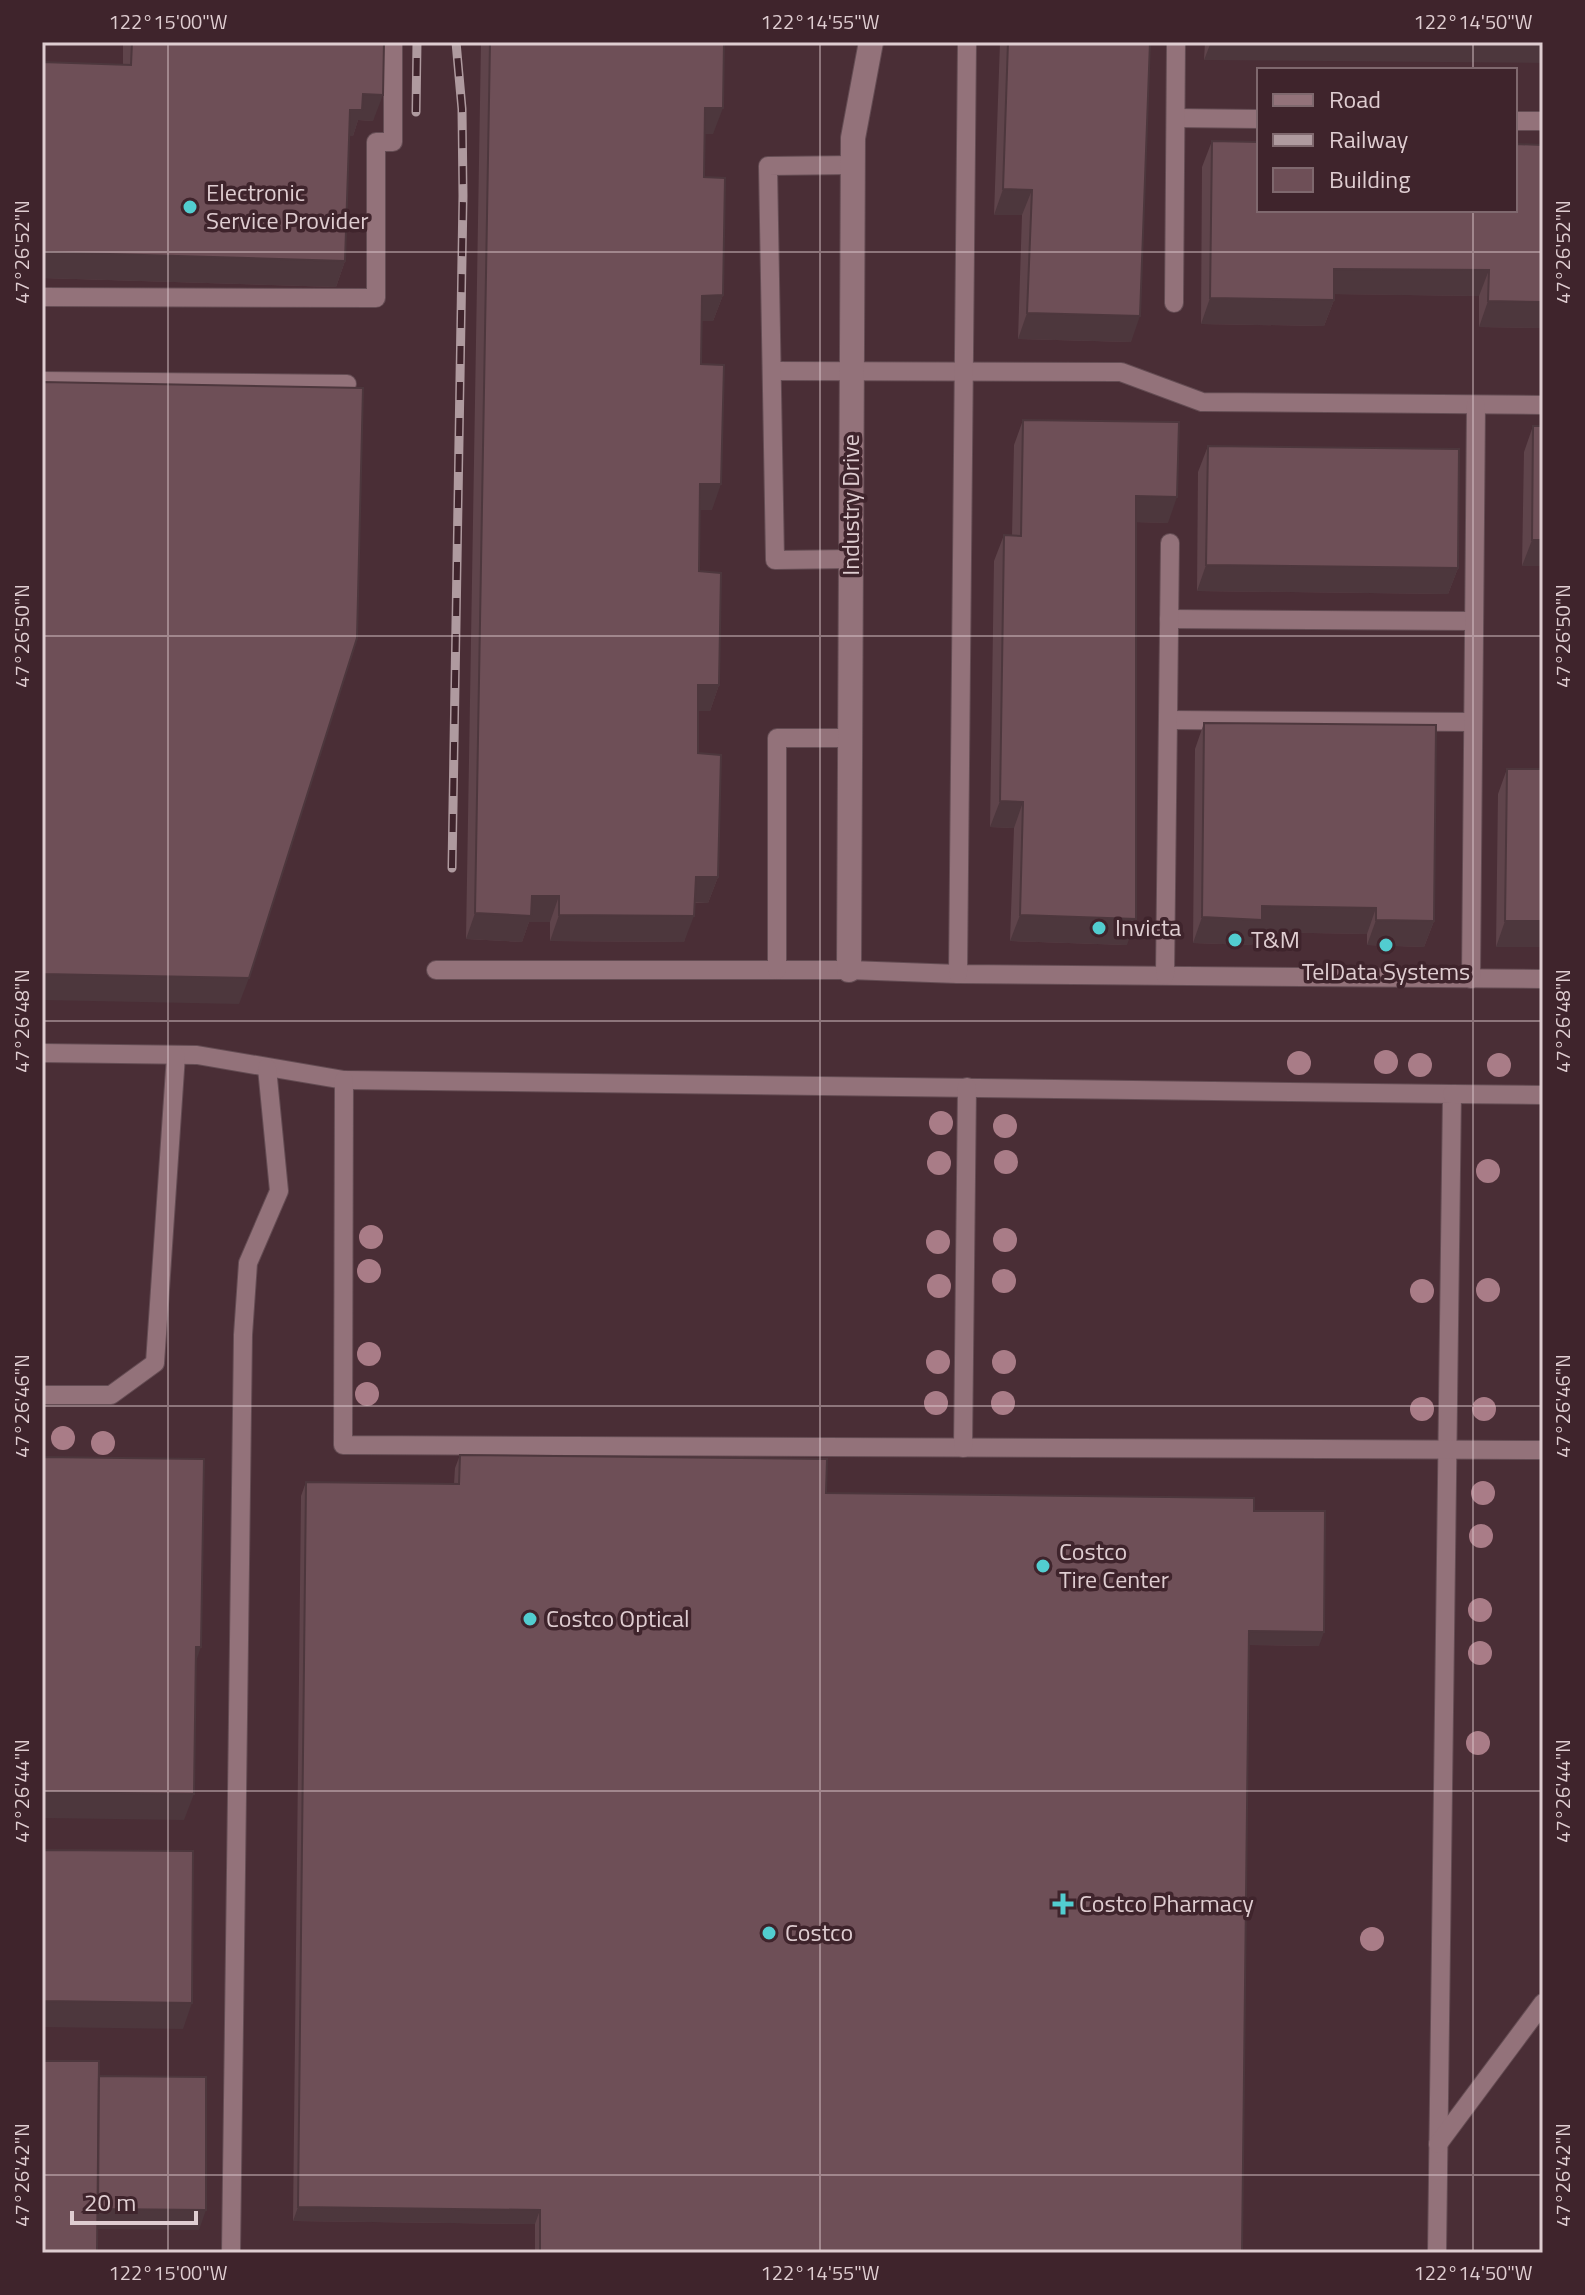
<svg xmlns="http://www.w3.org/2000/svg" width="1585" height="2295" font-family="'Titillium Web',sans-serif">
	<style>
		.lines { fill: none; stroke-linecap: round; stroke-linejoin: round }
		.lane-casing { stroke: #644c53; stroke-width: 20 }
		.street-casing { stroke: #644c53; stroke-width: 26 }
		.lane { stroke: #93727a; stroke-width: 18 }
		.street { stroke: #93727a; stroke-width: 24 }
		.rail-casing { stroke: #af9a9f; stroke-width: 9 }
		.rail { stroke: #3f242c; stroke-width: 6; stroke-dasharray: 18; stroke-linecap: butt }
		.tree { fill: #a97c87 }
		.wall { fill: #5f444b }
		.shaded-wall { fill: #4d373d }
		.building { fill: #6e4f57; stroke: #4d373d; stroke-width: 2 }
		.ticks { fill: none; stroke: #dfcdd1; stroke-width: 2; stroke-opacity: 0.45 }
		.poi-dot { fill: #52cdd0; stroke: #3f242c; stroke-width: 3 }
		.labels { text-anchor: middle; stroke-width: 7; stroke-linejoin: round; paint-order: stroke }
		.poi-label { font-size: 24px; fill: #dfcdd1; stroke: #3f242c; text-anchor: start }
		.street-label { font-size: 24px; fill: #dfcdd1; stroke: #3f242c }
		.neatline { fill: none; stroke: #dfcdd1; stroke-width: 3 }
		.ticks-label { font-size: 20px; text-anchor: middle; fill: #dfcdd1 }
	</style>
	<rect width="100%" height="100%" fill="#4a2e36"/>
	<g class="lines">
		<g class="lane-casing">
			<g id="lane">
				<polyline points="1176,118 1259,119"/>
				<polyline points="1515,121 1543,121"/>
				<polyline points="42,297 376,298 376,142 393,142 393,42"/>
				<polyline points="1174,303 1176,42"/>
				<polyline points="772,371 1121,372 1202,402 1543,405"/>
				<polyline points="42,381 347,384"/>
				<polyline points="851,559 775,560 768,166 853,165"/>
				<polyline points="1169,619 1474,621"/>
				<polyline points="1168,720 1473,722"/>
				<polyline points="436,970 849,970 958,974 1543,979"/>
				<polyline points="777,970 777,738 850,738"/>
				<polyline points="958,974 967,42"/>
				<polyline points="1165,975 1170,543"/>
				<polyline points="1471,979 1476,405"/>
				<polyline points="42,1053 197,1055 344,1080 1452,1094 1437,2253"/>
				<polyline points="344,1080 343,1445 1543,1450"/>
				<polyline points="1452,1094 1543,1095"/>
				<polyline points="42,1395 111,1395 155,1363 176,1055"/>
				<polyline points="963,1448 967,1087"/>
				<polyline points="1438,2144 1543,2003"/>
				<polyline points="231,2253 243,1335 248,1263 279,1191 267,1068"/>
			</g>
		</g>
		<g class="street-casing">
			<polyline id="street" points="849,970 853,138 871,42"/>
		</g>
		<use href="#lane" class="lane"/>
		<use href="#street" class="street"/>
		<g class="rail-casing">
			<g id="rail">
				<polyline points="416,112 417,42"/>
				<polyline points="452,868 463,196 462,109 456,42"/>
			</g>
		</g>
		<use href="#rail" class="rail"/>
	</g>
	<g class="tree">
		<circle cx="1386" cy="1062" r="12"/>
		<circle cx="1299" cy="1063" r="12"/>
		<circle cx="1420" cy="1065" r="12"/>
		<circle cx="1499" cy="1065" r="12"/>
		<circle cx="941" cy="1123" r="12"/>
		<circle cx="1005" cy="1126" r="12"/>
		<circle cx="1006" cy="1162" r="12"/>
		<circle cx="939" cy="1163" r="12"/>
		<circle cx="1488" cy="1171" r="12"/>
		<circle cx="371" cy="1237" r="12"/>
		<circle cx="1005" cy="1240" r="12"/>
		<circle cx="938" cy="1242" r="12"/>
		<circle cx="369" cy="1271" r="12"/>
		<circle cx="1004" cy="1281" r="12"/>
		<circle cx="939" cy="1286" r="12"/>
		<circle cx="1488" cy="1290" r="12"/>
		<circle cx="1422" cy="1291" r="12"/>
		<circle cx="369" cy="1354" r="12"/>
		<circle cx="938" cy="1362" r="12"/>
		<circle cx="1004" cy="1362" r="12"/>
		<circle cx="367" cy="1394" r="12"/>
		<circle cx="936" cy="1403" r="12"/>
		<circle cx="1003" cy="1403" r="12"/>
		<circle cx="1422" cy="1409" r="12"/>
		<circle cx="1484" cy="1409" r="12"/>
		<circle cx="63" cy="1438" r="12"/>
		<circle cx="103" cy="1443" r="12"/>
		<circle cx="1483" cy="1493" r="12"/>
		<circle cx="1481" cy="1536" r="12"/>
		<circle cx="1480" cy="1610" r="12"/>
		<circle cx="1480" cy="1653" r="12"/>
		<circle cx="1478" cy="1743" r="12"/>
		<circle cx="1372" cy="1939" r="12"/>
	</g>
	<g class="wall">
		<polygon points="114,42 384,42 373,121 358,120 353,136 349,136 345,261 336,287 42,278 42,62 123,65 123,42"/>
		<polygon points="481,42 724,42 713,134 705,134 704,177 723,295 713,321 702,321 701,364 712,510 700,510 699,571 719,685 710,711 698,711 698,753 718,877 708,903 695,903 684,942 550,941 550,922 529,922 522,942 466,939"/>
		<polygon points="1000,42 1150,42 1131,342 1018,339 1022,215 994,215"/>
		<polygon points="1205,42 1543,42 1204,60"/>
		<polygon points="1212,141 1515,210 1543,328 1479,327 1479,296 1334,294 1334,300 1324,326 1201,324 1202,167"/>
		<polygon points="1023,420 1168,523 1136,522 1127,945 1010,941 1014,828 990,827 994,561 1004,535 1012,536 1014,445"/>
		<polygon points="1533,426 1543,566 1522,566 1524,452"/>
		<polygon points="1208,446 1458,568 1448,594 1197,591 1198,472"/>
		<polygon points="1543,626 1543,947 1496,947 1498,794 1507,769 1540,769"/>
		<polygon points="1204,723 1434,921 1424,947 1367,945 1367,934 1257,932 1252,945 1193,943 1195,749"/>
		<polygon points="460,1455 826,1493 1254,1511 1319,1646 1249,1645 1242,2253 535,2253 535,2224 293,2221 301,1496 306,1482 454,1484 455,1468"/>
	</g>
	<g class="shaded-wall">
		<polygon points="1211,42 1543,42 1543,63 1204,60"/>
		<polygon points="363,94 383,95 373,121 358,120 353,136 340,136 350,110"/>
		<polygon points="705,108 723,108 713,134 696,134"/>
		<polygon points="1003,189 1032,190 1022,215 994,215"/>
		<polygon points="42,252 345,261 336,287 42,278"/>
		<polygon points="1334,269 1489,270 1479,296 1325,294"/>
		<polygon points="723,295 713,321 693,321 702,296"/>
		<polygon points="1210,298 1334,300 1324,326 1201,324"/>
		<polygon points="1488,301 1543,302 1543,328 1479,327"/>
		<polygon points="1027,313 1140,316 1131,342 1018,339"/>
		<polygon points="700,484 721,484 712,510 690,510"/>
		<polygon points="1136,496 1177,497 1168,523 1126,522"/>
		<polygon points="1532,540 1543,540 1543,566 1522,566"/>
		<polygon points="1206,565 1458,568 1448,594 1197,591"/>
		<polygon points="698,685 719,685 710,711 689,711"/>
		<polygon points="1000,801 1023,802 1014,828 990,827"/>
		<polygon points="696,877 718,877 708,903 687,902"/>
		<polygon points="532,896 559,896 550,922 529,922 522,942 466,939 475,913"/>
		<polygon points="1262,906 1376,908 1367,934 1257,932 1252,945 1193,943 1202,917"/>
		<polygon points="559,915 694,916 684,942 550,941"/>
		<polygon points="1020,915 1136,919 1127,945 1010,941"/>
		<polygon points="1376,920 1434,921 1424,947 1367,945"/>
		<polygon points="1505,921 1543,921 1543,947 1496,947"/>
		<polygon points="42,974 249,978 239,1004 42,1000"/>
		<polygon points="1249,1631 1324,1632 1319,1646 1244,1645"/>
		<polygon points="196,1647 201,1647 192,1673"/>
		<polygon points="42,1792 194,1794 184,1820 42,1818"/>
		<polygon points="42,2001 192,2003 183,2029 42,2027"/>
		<polygon points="298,2207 540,2210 535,2224 293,2221"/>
		<polygon points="98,2209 206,2210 199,2230 91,2229"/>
	</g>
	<g class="building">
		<polygon points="132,42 384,42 383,95 363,94 362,110 350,110 345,261 42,252 42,62 131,65"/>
		<polygon points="490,42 724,42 723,108 705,108 704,177 725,178 723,295 702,296 701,364 724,365 721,484 700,484 699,571 721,573 719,685 698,685 698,753 721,755 718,877 696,877 694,916 559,915 559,896 532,896 531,916 475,913"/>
		<polygon points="1008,42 1150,42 1140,316 1027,313 1032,190 1003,189"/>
		<polygon points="1212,141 1259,142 1259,210 1515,210 1515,144 1543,145 1543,302 1488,301 1489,270 1334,269 1334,300 1210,298"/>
		<polygon points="42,382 363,388 357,638 249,978 42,974"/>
		<polygon points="1023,420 1179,422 1177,497 1136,496 1136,919 1020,915 1023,802 1000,801 1004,535 1021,536"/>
		<polygon points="1533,426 1543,426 1543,540 1532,540"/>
		<polygon points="1208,446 1459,449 1458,568 1206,565"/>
		<polygon points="1204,723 1436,725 1434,921 1376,920 1376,908 1262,906 1262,920 1202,917"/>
		<polygon points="1507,769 1543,769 1543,921 1505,921"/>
		<polygon points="460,1455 827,1459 826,1493 1254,1498 1254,1511 1325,1511 1324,1632 1249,1631 1242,2253 540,2253 540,2210 298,2207 306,1482 459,1484"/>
		<polygon points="42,1457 204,1459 201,1647 196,1647 194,1794 42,1792"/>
		<polygon points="42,1850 193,1851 192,2003 42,2001"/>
		<polygon points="42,2061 99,2061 97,2253 42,2253"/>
		<polygon points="99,2076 206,2077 206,2210 98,2209"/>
	</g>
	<path class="ticks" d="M168 42V2253M820 42V2253M1473 42V70M1473 210V2253M42 252H1543M42 636H1543M42 1021H1543M42 1406H1543M42 1791H1543M42 2175H1543"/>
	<g class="poi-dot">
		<circle cx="190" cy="207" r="8"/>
		<circle cx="1099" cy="928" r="8"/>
		<circle cx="1235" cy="940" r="8"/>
		<circle cx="1386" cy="945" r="8"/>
		<circle cx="1043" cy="1566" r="8"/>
		<circle cx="530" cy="1619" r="8"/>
		<path d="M1059 1892h8v8h8v8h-8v8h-8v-8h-8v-8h8z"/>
		<circle cx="769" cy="1933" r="8"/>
	</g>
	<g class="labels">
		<g class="poi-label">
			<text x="206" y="201">Electronic<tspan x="206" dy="28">Service Provider</tspan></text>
			<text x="1115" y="936">Invicta</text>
			<text x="1251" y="948">T&amp;M</text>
			<text x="1386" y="980" text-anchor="middle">TelData Systems</text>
			<text x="1059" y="1560">Costco<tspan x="1059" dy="28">Tire Center</tspan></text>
			<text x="546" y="1627">Costco Optical</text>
			<text x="1079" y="1912">Costco Pharmacy</text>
			<text x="785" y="1941">Costco</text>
		</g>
		<g class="street-label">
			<text transform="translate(851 505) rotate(-90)" y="8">Industry Drive</text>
		</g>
	</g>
	<rect width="1585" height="2295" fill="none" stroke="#3f242c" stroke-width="88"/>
	<rect x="1257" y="68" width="260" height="144" fill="#3f242c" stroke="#7f686e" stroke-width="2"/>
	<rect x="1273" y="94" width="40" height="12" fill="#93727a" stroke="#7f686e" stroke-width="2"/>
	<text x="1329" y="108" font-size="24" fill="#dfcdd1">Road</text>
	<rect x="1273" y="134" width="40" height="12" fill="#af9a9f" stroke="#7f686e" stroke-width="2"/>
	<text x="1329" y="148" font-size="24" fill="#dfcdd1">Railway</text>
	<rect x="1273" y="168" width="40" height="24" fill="#6e4f57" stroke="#7f686e" stroke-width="2"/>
	<text x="1329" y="188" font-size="24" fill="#dfcdd1">Building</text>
	<path d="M72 2211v12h124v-12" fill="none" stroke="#dfcdd1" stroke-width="4"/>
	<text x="84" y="2211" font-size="24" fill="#dfcdd1" stroke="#3f242c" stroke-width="6" paint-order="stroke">20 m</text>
	<rect x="44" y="44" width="1497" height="2207" class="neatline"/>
	<g class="ticks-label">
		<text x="168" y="29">122°15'00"W</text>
		<text x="820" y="29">122°14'55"W</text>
		<text x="1473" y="29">122°14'50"W</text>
		<text transform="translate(22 252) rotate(-90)" y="7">47°26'52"N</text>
		<text transform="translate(1563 252) rotate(-90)" y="7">47°26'52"N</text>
		<text transform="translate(22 636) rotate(-90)" y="7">47°26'50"N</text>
		<text transform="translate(1563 636) rotate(-90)" y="7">47°26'50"N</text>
		<text transform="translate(22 1021) rotate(-90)" y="7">47°26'48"N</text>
		<text transform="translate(1563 1021) rotate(-90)" y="7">47°26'48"N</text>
		<text transform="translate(22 1406) rotate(-90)" y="7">47°26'46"N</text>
		<text transform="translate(1563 1406) rotate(-90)" y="7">47°26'46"N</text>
		<text transform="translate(22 1791) rotate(-90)" y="7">47°26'44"N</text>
		<text transform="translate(1563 1791) rotate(-90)" y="7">47°26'44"N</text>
		<text transform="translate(22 2175) rotate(-90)" y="7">47°26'42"N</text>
		<text transform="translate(1563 2175) rotate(-90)" y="7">47°26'42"N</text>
		<text x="168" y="2280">122°15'00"W</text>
		<text x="820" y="2280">122°14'55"W</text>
		<text x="1473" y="2280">122°14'50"W</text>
	</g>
</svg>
